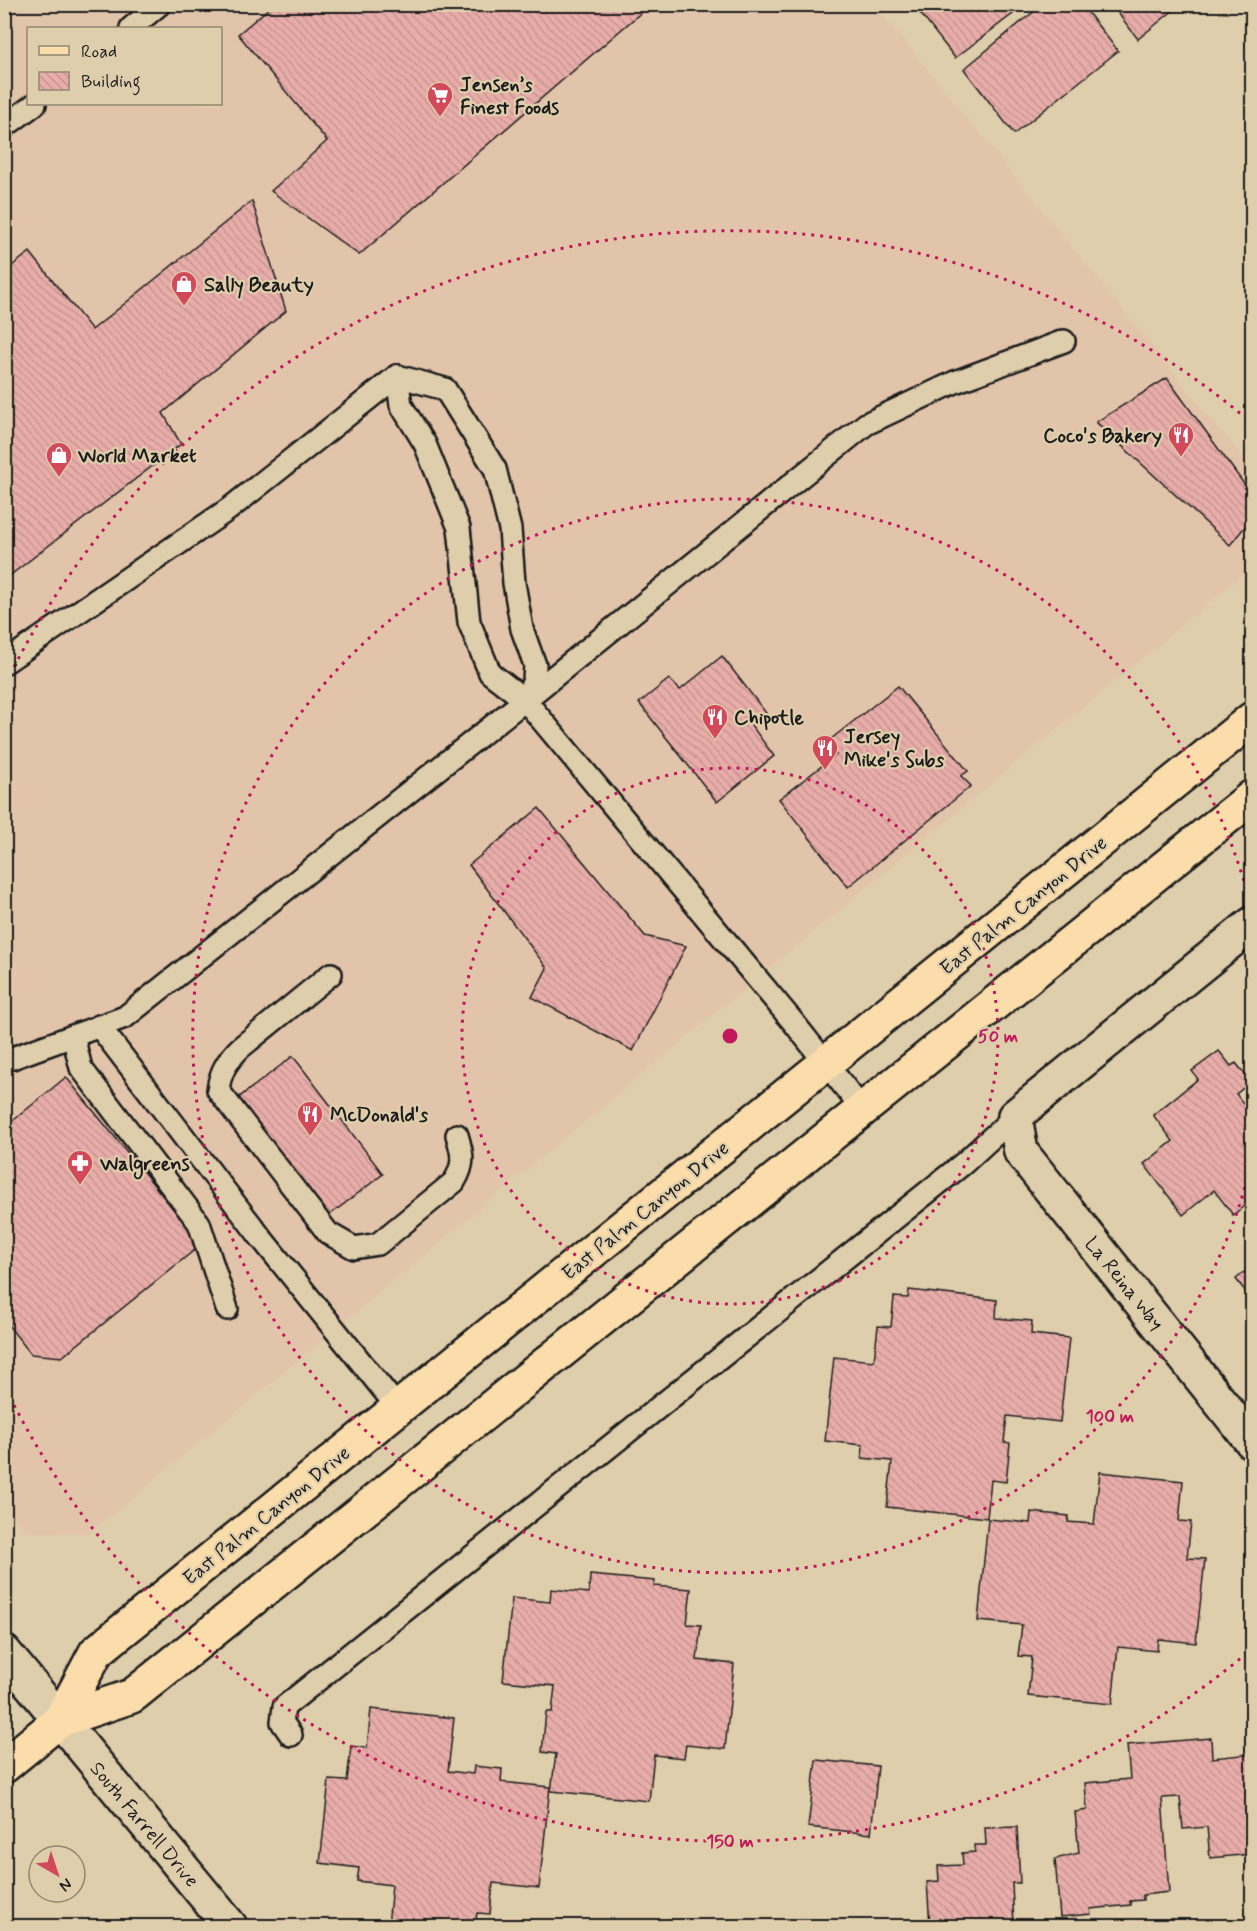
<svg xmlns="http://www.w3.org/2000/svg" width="1257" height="1931" font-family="Mynerve,sans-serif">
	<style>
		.built { fill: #e2c4aa; fill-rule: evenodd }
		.building { fill: url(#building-back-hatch); stroke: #1c1c1c; stroke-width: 1.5 }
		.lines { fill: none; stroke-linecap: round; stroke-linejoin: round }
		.lane-casing { stroke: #1c1c1c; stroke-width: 26 }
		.street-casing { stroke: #1c1c1c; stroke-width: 38 }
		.secondary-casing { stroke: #1c1c1c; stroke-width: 38 }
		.primary-casing { stroke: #1c1c1c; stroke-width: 38 }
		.lane { stroke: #dfceab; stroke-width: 21 }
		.street { stroke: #dfceab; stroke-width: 33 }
		.secondary { stroke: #dfceab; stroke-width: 33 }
		.primary { stroke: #fbddab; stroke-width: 33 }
		.ring { fill: none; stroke: #c2185b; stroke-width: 3; stroke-dasharray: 3 6 }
		.labels { text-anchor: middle; stroke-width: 4.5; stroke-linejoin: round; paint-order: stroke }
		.poi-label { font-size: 20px; font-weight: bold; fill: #1c1c1c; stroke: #dfceab; text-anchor: start }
		.street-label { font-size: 20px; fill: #1c1c1c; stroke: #dfceab }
		.centre { fill: #c2185b; stroke: #dfceab; stroke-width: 3 }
		.ring-label { font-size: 18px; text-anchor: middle; font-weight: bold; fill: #c2185b; stroke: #dfceab; stroke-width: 4.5; stroke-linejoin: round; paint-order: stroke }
	</style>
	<defs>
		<pattern id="building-back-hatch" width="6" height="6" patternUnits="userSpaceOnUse" patternTransform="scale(1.5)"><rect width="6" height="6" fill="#e8ada9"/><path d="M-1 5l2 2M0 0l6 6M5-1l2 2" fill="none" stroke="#c69491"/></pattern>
	</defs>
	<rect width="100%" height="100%" fill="#dfceab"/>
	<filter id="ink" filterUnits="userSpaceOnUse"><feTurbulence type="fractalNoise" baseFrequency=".0167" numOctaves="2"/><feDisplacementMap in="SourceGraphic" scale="12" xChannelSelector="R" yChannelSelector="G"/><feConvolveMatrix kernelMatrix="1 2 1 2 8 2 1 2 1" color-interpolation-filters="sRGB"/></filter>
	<g filter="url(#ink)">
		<path class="built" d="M4 5H875L1252 469V567L90 1533 26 1532 5 1505ZM28 28H220V104H28Z"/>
		<g class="building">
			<polygon points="274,4 651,4 359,255 271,191 327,141 238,34"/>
			<polygon points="913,4 1014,4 1018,10 955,58"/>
			<polygon points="1043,4 1081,4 1118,51 1014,134 964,69"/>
			<polygon points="1111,4 1181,4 1138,39"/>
			<polygon points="252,201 286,311 163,413 181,444 4,580 4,272 30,252 92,330"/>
			<polygon points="1167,378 1252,495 1252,518 1230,545 1096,422"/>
			<polygon points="722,656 766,713 751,725 774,756 717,802 639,703 669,679 680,690"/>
			<polygon points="898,686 968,771 961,776 971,786 848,887 779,799 836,755 826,743"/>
			<polygon points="539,808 645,936 686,946 633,1051 532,997 547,968 469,865"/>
			<polygon points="1219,1051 1231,1066 1236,1063 1251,1082 1236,1094 1252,1115 1252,1200 1233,1215 1214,1190 1183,1215 1144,1164 1173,1141 1153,1115 1198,1079 1192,1071"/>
			<polygon points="293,1056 383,1174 327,1217 237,1099"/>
			<polygon points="66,1077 202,1244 62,1357 31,1354 4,1320 4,1128"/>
			<polygon points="1252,1266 1252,1300 1236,1279"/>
			<polygon points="909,1290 997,1300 996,1318 1032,1321 1031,1334 1069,1338 1060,1422 1007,1416 1004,1442 1010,1443 1006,1482 991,1480 987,1518 887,1507 892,1461 862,1458 863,1445 825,1441 834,1357 874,1361 878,1326 891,1327 894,1297 908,1298"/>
			<polygon points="1100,1472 1183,1481 1179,1521 1191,1522 1187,1558 1205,1559 1196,1643 1158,1639 1157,1651 1118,1647 1112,1704 1028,1696 1032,1657 1018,1656 1022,1625 978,1621 988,1519 1030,1523 1031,1512 1069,1516 1068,1522 1094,1524"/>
			<polygon points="590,1575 655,1581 654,1586 691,1589 687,1624 701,1625 697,1660 734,1664 725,1749 686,1745 684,1758 654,1755 649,1801 551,1791 556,1754 542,1752 546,1712 552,1712 555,1686 503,1681 512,1598 550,1602 551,1589 589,1593"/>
			<polygon points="371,1709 454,1718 448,1771 473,1774 474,1766 502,1769 501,1782 550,1787 539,1888 493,1883 490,1914 477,1913 475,1926 388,1926 392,1885 357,1881 359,1868 320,1863 329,1780 347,1781 351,1746 367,1748"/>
			<polygon points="1211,1738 1212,1758 1252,1754 1252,1854 1210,1858 1207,1827 1183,1829 1180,1797 1162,1798 1169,1892 1143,1895 1143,1900 1130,1901 1131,1905 1090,1909 1091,1914 1060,1917 1055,1859 1079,1853 1075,1812 1087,1810 1085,1783 1130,1779 1127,1745"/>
			<polygon points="816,1760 878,1766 871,1834 808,1827"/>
			<polygon points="1017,1827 1020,1883 1012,1883 1014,1926 930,1926 927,1882 939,1881 938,1866 963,1865 962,1853 975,1852 974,1845 986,1845 985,1828"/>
		</g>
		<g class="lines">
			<g class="lane-casing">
				<g id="lane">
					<polyline points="131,28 160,4"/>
					<polyline points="4,127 35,104"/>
					<polyline points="397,376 401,405 425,444 459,528 469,622 490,673 525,700 794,1023 862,1109"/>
					<polyline points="397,376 445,389 495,469 510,529 514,583 522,629 535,665 534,680 526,698"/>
					<polyline points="4,663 229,509 397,376"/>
					<path d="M331 974 240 1048C227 1061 220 1072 218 1090L328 1233 354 1248 378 1244 454 1182C465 1164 463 1155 457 1135"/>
					<polyline points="99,1026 262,1239 398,1408"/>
					<polyline points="73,1036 81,1068 199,1223 227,1309"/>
					<polyline points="4,1061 125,1017 525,700 866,424 955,382 1064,341"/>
					<polyline points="291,1735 282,1722 284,1707 964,1163 1015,1116"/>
				</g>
			</g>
			<g class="street-casing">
				<polyline id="street" points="1252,924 1015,1116 1021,1152 1252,1442"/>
			</g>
			<g class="secondary-casing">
				<polyline id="secondary" points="4,1652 230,1926"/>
			</g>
			<g class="primary-casing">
				<g id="primary">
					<polyline points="60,1720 96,1652 1252,719"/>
					<polyline points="4,1766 60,1720 132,1696 1252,797"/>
				</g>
			</g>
			<use href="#lane" class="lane"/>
			<use href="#street" class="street"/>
			<use href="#secondary" class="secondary"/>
			<use href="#primary" class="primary"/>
		</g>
	</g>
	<g class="ring">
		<circle cx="730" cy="1036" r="268"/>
		<path d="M1252 1161A537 537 0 1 1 1252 911"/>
		<path d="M1247 1653A805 805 0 0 1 6 1389M6 683A805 805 0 0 1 1247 419"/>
	</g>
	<defs>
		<g id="supermarket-pin" transform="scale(1.35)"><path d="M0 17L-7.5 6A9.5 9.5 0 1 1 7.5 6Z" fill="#d1495b" stroke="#dfceab"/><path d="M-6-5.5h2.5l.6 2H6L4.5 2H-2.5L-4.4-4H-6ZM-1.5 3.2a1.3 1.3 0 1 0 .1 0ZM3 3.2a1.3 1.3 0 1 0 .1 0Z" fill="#fff"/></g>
		<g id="shop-pin" transform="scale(1.35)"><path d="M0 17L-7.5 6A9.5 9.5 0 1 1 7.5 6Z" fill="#d1495b" stroke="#dfceab"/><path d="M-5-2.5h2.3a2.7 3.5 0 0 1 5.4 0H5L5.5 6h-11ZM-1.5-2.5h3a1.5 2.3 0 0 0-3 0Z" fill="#fff"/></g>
		<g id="restaurant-pin" transform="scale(1.35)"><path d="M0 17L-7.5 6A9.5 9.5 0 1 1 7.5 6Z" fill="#d1495b" stroke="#dfceab"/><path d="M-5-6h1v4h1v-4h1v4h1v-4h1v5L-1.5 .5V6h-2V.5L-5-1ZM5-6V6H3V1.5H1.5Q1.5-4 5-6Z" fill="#fff"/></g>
		<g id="pharmacy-pin" transform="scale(1.35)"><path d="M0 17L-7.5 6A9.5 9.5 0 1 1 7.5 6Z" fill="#d1495b" stroke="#dfceab"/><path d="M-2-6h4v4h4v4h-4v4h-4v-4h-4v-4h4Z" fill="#fff"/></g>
	</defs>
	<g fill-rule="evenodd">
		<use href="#supermarket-pin" x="440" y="95"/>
		<use href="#shop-pin" x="184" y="284"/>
		<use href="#restaurant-pin" x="1181" y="435"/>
		<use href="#shop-pin" x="59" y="455"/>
		<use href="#restaurant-pin" x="715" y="717"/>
		<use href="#restaurant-pin" x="825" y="748"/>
		<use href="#restaurant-pin" x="310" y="1114"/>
		<use href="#pharmacy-pin" x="80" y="1163"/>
	</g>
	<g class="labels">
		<g class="poi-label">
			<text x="460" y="91">Jensen’s<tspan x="460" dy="23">Finest Foods</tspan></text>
			<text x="204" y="291">Sally Beauty</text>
			<text x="1162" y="442" text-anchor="end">Coco's Bakery</text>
			<text x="78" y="462">World Market</text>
			<text x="734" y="724">Chipotle</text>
			<text x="844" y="743">Jersey<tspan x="844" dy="23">Mike's Subs</tspan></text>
			<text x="330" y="1121">McDonald's</text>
			<text x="100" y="1170">Walgreens</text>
		</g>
		<g class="street-label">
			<text transform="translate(1023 905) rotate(-39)" y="7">East Palm Canyon Drive</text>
			<text transform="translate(645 1210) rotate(-39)" y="7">East Palm Canyon Drive</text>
			<text transform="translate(1125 1283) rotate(51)" y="7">La Reina Way</text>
			<text transform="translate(266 1515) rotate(-39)" y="7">East Palm Canyon Drive</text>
			<text transform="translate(145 1824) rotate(50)" y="7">South Farrell Drive</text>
		</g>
	</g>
	<circle cx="730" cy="1036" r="9" class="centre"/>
	<g class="ring-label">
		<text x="998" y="1042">50 m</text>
		<text x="1110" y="1422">100 m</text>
		<text x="730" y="1847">150 m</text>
	</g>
	<rect width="1257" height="1931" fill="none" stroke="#dfceab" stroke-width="24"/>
	<rect x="12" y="12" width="1233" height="1907" fill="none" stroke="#1c1c1c" stroke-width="2" filter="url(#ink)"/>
	<rect x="27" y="27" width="195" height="78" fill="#dfceab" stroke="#918772" stroke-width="1.5"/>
	<rect x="39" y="46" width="30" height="9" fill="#fbddab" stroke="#918772" stroke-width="1.5"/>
	<text x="81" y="57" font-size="18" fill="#1c1c1c">Road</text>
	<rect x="39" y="72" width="30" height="18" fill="url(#building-back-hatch)" stroke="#918772" stroke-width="1.5"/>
	<text x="81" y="87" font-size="18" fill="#1c1c1c">Building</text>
	<g transform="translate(57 1874) rotate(141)"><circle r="28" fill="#dfceab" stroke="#918772" stroke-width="1.5"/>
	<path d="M0-4.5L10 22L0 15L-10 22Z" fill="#d1495b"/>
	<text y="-9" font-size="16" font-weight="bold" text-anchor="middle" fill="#1c1c1c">N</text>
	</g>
</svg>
